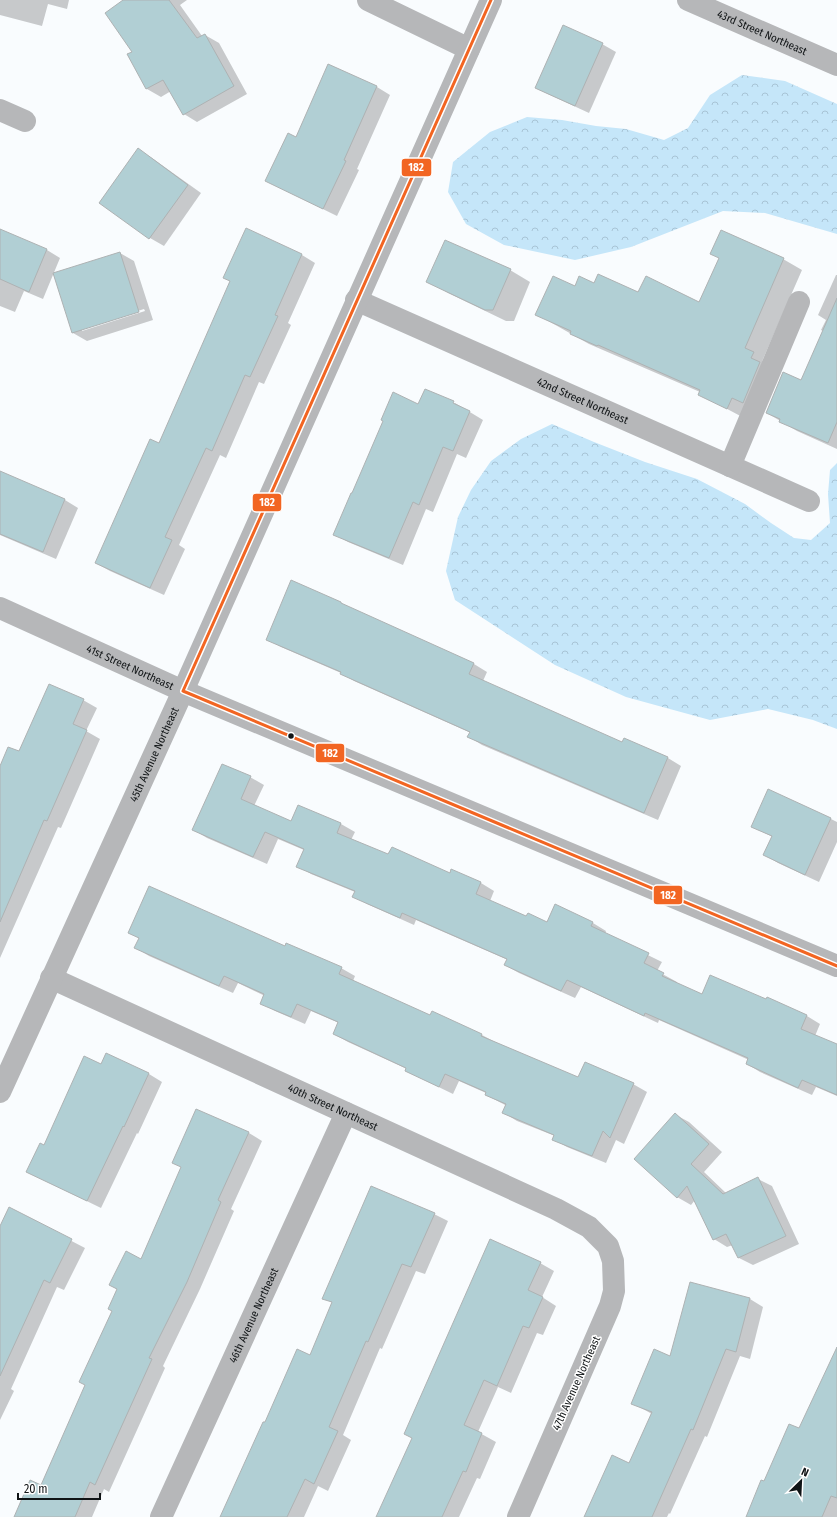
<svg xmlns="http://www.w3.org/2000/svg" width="837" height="1517" font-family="'Fira Sans Condensed',sans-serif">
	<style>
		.forest { fill: url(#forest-crowns) }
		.shadow { fill: #0003; fill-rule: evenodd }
		.building { fill: #b1cfd4; stroke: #aeb2b3 }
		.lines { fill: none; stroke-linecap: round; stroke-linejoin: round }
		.minor { stroke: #b6b7b9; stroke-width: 22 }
		.bus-1-casing { stroke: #fff; stroke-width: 6 }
		.bus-1 { stroke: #f26522; stroke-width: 3 }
		.bus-dot { fill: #101416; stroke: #fff; stroke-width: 1.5 }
		.labels { text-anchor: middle; stroke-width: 3; stroke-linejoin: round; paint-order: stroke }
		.street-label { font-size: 11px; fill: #101416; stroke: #fff }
		.line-badge { stroke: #fff; stroke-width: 1.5 }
		.badge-label { font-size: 11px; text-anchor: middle; font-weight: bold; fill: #fff }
	</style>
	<defs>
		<pattern id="forest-crowns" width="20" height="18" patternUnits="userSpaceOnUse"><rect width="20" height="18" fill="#c5e6f9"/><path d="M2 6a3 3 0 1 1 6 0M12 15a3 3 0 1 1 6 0" fill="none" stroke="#a8c4d5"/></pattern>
	</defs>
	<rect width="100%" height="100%" fill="#f9fcfe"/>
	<g class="forest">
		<polygon points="742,75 785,81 837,104 837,234 765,213 723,211 631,247 575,260 504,245 466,224 448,192 453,162 490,132 527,117 562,120 596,126 626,129 664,140 688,128 710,95"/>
		<polygon points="552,424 594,442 645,462 697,479 745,504 771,523 794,538 811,540 830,523 828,494 830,470 837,463 837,729 813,720 768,709 710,720 626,697 555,665 455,600 446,571 458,517 471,490 491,461 521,439"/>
	</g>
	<g class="shadow">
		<polygon points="0,0 69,0 67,9 48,4 42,26 0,15"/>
		<polygon points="122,0 187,0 180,5 202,36 205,35 219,43 247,94 197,122 184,114 171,91 161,97 147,89 128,55 133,52"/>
		<polygon points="602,44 616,52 589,113 550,95 536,88"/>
		<polygon points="329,65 377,87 390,95 357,169 359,170 337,216 280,188 296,138"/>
		<polygon points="138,150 152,158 201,193 164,246 150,238 100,202"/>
		<polygon points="0,230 47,250 60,258 43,299 24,291 15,312 0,306"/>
		<polygon points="246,230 302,255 315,263 288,323 291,325 264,384 259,382 226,458 220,455 179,545 185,549 164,595 110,571 96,563 159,444 231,281"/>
		<path d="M120 253 134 261 153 320 87 341 73 333 54 274ZM144 309 145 311 82 331V329Z"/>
		<polygon points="783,259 802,270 763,359 746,419 699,394 700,392 589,344 536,314 575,287 594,285 700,303"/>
		<polygon points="510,270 530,282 514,321 506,321 448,293 428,281"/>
		<polygon points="836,275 837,275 837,449 797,431 767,413 801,381 823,331 821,330 826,320 818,315"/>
		<polygon points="453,402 452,408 455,403 483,420 466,458 457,454 433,512 426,509 403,565 348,542 334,534 419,405"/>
		<polygon points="0,474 65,500 78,508 56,559 0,535"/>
		<polygon points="341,603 354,611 474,664 487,672 483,681 622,743 624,739 668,758 681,766 658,820 482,745 469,737 471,733 354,681 341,673 281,647 267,639"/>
		<polygon points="83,700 97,708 86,731 100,739 61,828 58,827 0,958 0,768"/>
		<polygon points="250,777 264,785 254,806 291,822 298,806 341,824 355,832 351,840 389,856 450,875 452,871 481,883 494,891 490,901 527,917 548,923 555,906 593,923 606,931 605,934 662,962 657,971 677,982 676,983 702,995 767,1000 767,998 807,1016 820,1024 815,1036 837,1046 837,1096 816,1087 812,1095 760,1072 747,1064 749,1060 659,1020 658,1023 581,987 575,998 519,973 505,965 508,960 416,920 414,925 367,904 353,896 355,892 311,874 298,866 304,850 278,839 267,864 207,838 194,830"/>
		<polygon points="831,819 837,822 837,842 819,882 778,863 765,855 773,837 752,827"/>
		<polygon points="129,932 286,948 341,968 355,976 353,981 431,1017 482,1035 495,1042 579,1078 633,1084 647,1092 624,1144 616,1140 606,1163 567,1147 553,1139 555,1136 517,1121 504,1113 507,1106 486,1095 486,1093 459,1081 453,1094 420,1078 406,1071 407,1069 348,1042 334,1034 339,1023 311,1011 305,1024 275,1011 261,1003 265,996 238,983 233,993 149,956 136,948 140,939"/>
		<polygon points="101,1065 149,1074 162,1082 138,1134 137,1133 101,1208 27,1172"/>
		<polygon points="676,1115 689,1122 722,1152 704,1172 727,1194 758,1179 772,1186 799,1244 753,1265 739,1258 733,1245 727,1247 714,1239 695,1200 691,1205 677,1197"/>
		<polygon points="249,1133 262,1141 231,1209 234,1211 200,1289 163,1366 165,1368 109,1492 104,1489 92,1517 15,1517 41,1486 86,1385 113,1311 118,1290 110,1285 142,1260 182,1168"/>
		<polygon points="10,1209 85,1248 64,1290 57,1287 11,1389 14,1391 0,1420 0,1228"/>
		<polygon points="434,1214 448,1221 425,1274 416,1271 382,1349 380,1348 343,1435 351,1440 328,1491 318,1486 304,1517 222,1517 265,1424 310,1356 333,1303 324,1298"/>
		<polygon points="540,1263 554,1271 542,1297 556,1306 543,1335 537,1333 511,1393 498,1387 478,1432 496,1442 480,1479 477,1478 459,1517 377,1517"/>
		<polygon points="750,1299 763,1307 750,1359 740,1356 707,1437 705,1436 670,1514 669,1513 667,1517 584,1517 630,1464 652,1414 632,1403 671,1357"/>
		<polygon points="837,1366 837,1517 747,1517 764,1482 800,1430"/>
	</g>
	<g class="building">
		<polygon points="123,0 169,0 197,38 205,34 234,86 183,115 163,80 146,89 127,54 132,52 105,13"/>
		<polygon points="563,25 603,43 575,106 535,88"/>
		<polygon points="328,64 377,86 344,160 346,161 323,209 265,181 288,133 296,137"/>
		<polygon points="138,148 188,185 149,239 99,203"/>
		<polygon points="246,228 302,254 275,315 278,316 250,377 245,375 212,451 206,448 165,537 172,540 150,588 95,563 150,439 159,443 230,281 223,278"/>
		<polygon points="0,229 47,249 29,292 0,279"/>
		<polygon points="721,230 784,258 745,348 754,352 751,358 760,362 743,403 732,398 727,409 698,395 700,390 598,345 597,346 570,334 571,331 535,315 553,276 575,286 579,276 594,283 598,274 638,292 646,276 699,302 719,258 710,254"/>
		<polygon points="445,240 511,269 493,310 485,310 426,282"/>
		<polygon points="120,252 139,312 72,333 53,273"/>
		<polygon points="837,298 837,422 828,443 779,422 780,419 766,413 783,372 801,380"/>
		<polygon points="425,389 454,401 453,403 470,411 453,451 443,447 419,505 413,502 389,558 333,535 351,493 352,493 383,421 381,420 393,392 418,404"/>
		<polygon points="0,471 65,499 43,552 0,534"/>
		<polygon points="291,580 341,602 341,603 474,663 469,674 622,742 624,738 668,757 644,813 467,737 470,732 340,674 341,672 266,640"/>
		<polygon points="49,684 84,699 73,724 87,730 47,821 44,820 0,922 0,766 8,747 19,751"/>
		<polygon points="222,764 251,776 241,799 291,821 298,805 341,823 337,833 388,854 392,847 450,873 451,869 481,882 476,894 526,916 528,913 547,922 555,904 593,922 591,926 649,953 644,963 664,973 662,976 702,994 710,975 766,999 767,997 807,1015 801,1029 837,1044 837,1095 802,1080 798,1088 746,1064 748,1058 645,1013 644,1016 567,980 561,991 504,965 507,959 402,913 400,918 352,897 355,891 296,867 304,849 265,832 253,857 192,830"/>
		<polygon points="768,789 831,818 805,875 763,855 772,836 751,827"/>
		<polygon points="149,886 285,946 286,943 342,967 339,974 430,1015 432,1011 482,1034 481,1036 578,1077 585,1062 634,1083 610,1138 603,1131 592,1156 552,1140 554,1135 502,1113 506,1104 485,1095 486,1092 445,1074 439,1087 405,1071 406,1068 333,1034 338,1022 297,1004 291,1017 260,1004 264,994 224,976 219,986 134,948 139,938 128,933"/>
		<polygon points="106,1053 149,1073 124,1127 123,1126 87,1201 26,1172 40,1143 44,1145 84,1056 101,1064"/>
		<polygon points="196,1109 249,1132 218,1200 221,1202 187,1282 149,1358 152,1359 95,1485 90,1482 75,1517 14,1517 30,1480 41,1485 85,1385 79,1382 112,1311 108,1309 117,1289 109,1285 126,1251 141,1259 181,1167 172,1163"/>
		<polygon points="675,1113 709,1144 691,1164 723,1194 758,1177 786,1236 738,1258 726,1234 713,1240 687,1186 677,1198 634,1159"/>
		<polygon points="371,1186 435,1213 411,1267 402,1264 368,1342 366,1341 329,1427 338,1431 314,1484 305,1479 287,1517 220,1517 263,1422 265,1422 297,1349 310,1355 332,1302 322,1299"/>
		<polygon points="9,1207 72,1239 50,1283 44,1280 0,1376 0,1226"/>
		<polygon points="490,1239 541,1262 528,1290 543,1297 529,1328 523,1326 497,1386 484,1380 464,1425 482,1433 466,1472 463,1471 442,1517 376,1517 412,1438 404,1434"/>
		<polygon points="690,1282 750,1298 736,1352 726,1349 693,1430 691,1429 652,1517 584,1517 612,1455 629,1463 652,1412 631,1404 654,1349 670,1356"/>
		<polygon points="837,1347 837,1498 831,1496 822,1517 746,1517 761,1480 764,1481 789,1424 799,1428"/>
	</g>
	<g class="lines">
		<g class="minor">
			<polyline points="368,0 469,49"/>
			<path id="s1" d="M688 0 837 65"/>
			<polyline points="0,110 25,121"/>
			<path id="s2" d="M356 300 809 501"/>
			<polyline points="730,466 799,302"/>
			<path id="s3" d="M0 608 183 691 837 966"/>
			<path id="s4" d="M51 978 556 1209 589 1227 608 1246 613 1261 614 1291 610 1306 518 1517"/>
			<path id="s5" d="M0 1092 183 691 491 0"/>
			<path id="s6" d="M161 1517 346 1113"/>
		</g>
		<g class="bus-1-casing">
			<polyline id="bus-1" points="491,0 183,691 837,966"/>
		</g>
		<use href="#bus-1" class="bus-1"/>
	</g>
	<circle class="bus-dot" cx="291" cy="736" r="3.5"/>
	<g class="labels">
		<g class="street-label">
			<text dy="4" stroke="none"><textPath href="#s1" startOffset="81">43rd Street Northeast</textPath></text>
			<text dy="4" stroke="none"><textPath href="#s2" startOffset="248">42nd Street Northeast</textPath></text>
			<text dy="4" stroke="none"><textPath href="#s3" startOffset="143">41st Street Northeast</textPath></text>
			<text dy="4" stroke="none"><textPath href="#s5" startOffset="371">45th Avenue Northeast</textPath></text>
			<text dy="4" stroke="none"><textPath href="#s4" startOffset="310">40th Street Northeast</textPath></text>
			<text dy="4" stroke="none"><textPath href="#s6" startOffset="222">46th Avenue Northeast</textPath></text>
			<text transform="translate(576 1383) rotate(-66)" y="4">47th Avenue Northeast</text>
		</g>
	</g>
	<g class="line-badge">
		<rect x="401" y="158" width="31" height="19" rx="4" fill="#f26522"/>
		<rect x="252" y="493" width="30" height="19" rx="4" fill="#f26522"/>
		<rect x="315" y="743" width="30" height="20" rx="4" fill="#f26522"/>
		<rect x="653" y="885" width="30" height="20" rx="4" fill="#f26522"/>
	</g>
	<g class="badge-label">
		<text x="416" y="171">182</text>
		<text x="267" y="506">182</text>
		<text x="330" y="757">182</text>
		<text x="668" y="899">182</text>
	</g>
	<g transform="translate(801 1481) rotate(24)" stroke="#ffffff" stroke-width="3" paint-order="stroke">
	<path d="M0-3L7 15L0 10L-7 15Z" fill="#101416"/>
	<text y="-6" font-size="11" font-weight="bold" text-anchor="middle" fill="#101416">N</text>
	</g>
	<path d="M18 1493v6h82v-6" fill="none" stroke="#101416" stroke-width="2"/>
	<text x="24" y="1493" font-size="12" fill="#101416" stroke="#ffffff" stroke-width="3" paint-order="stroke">20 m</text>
</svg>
